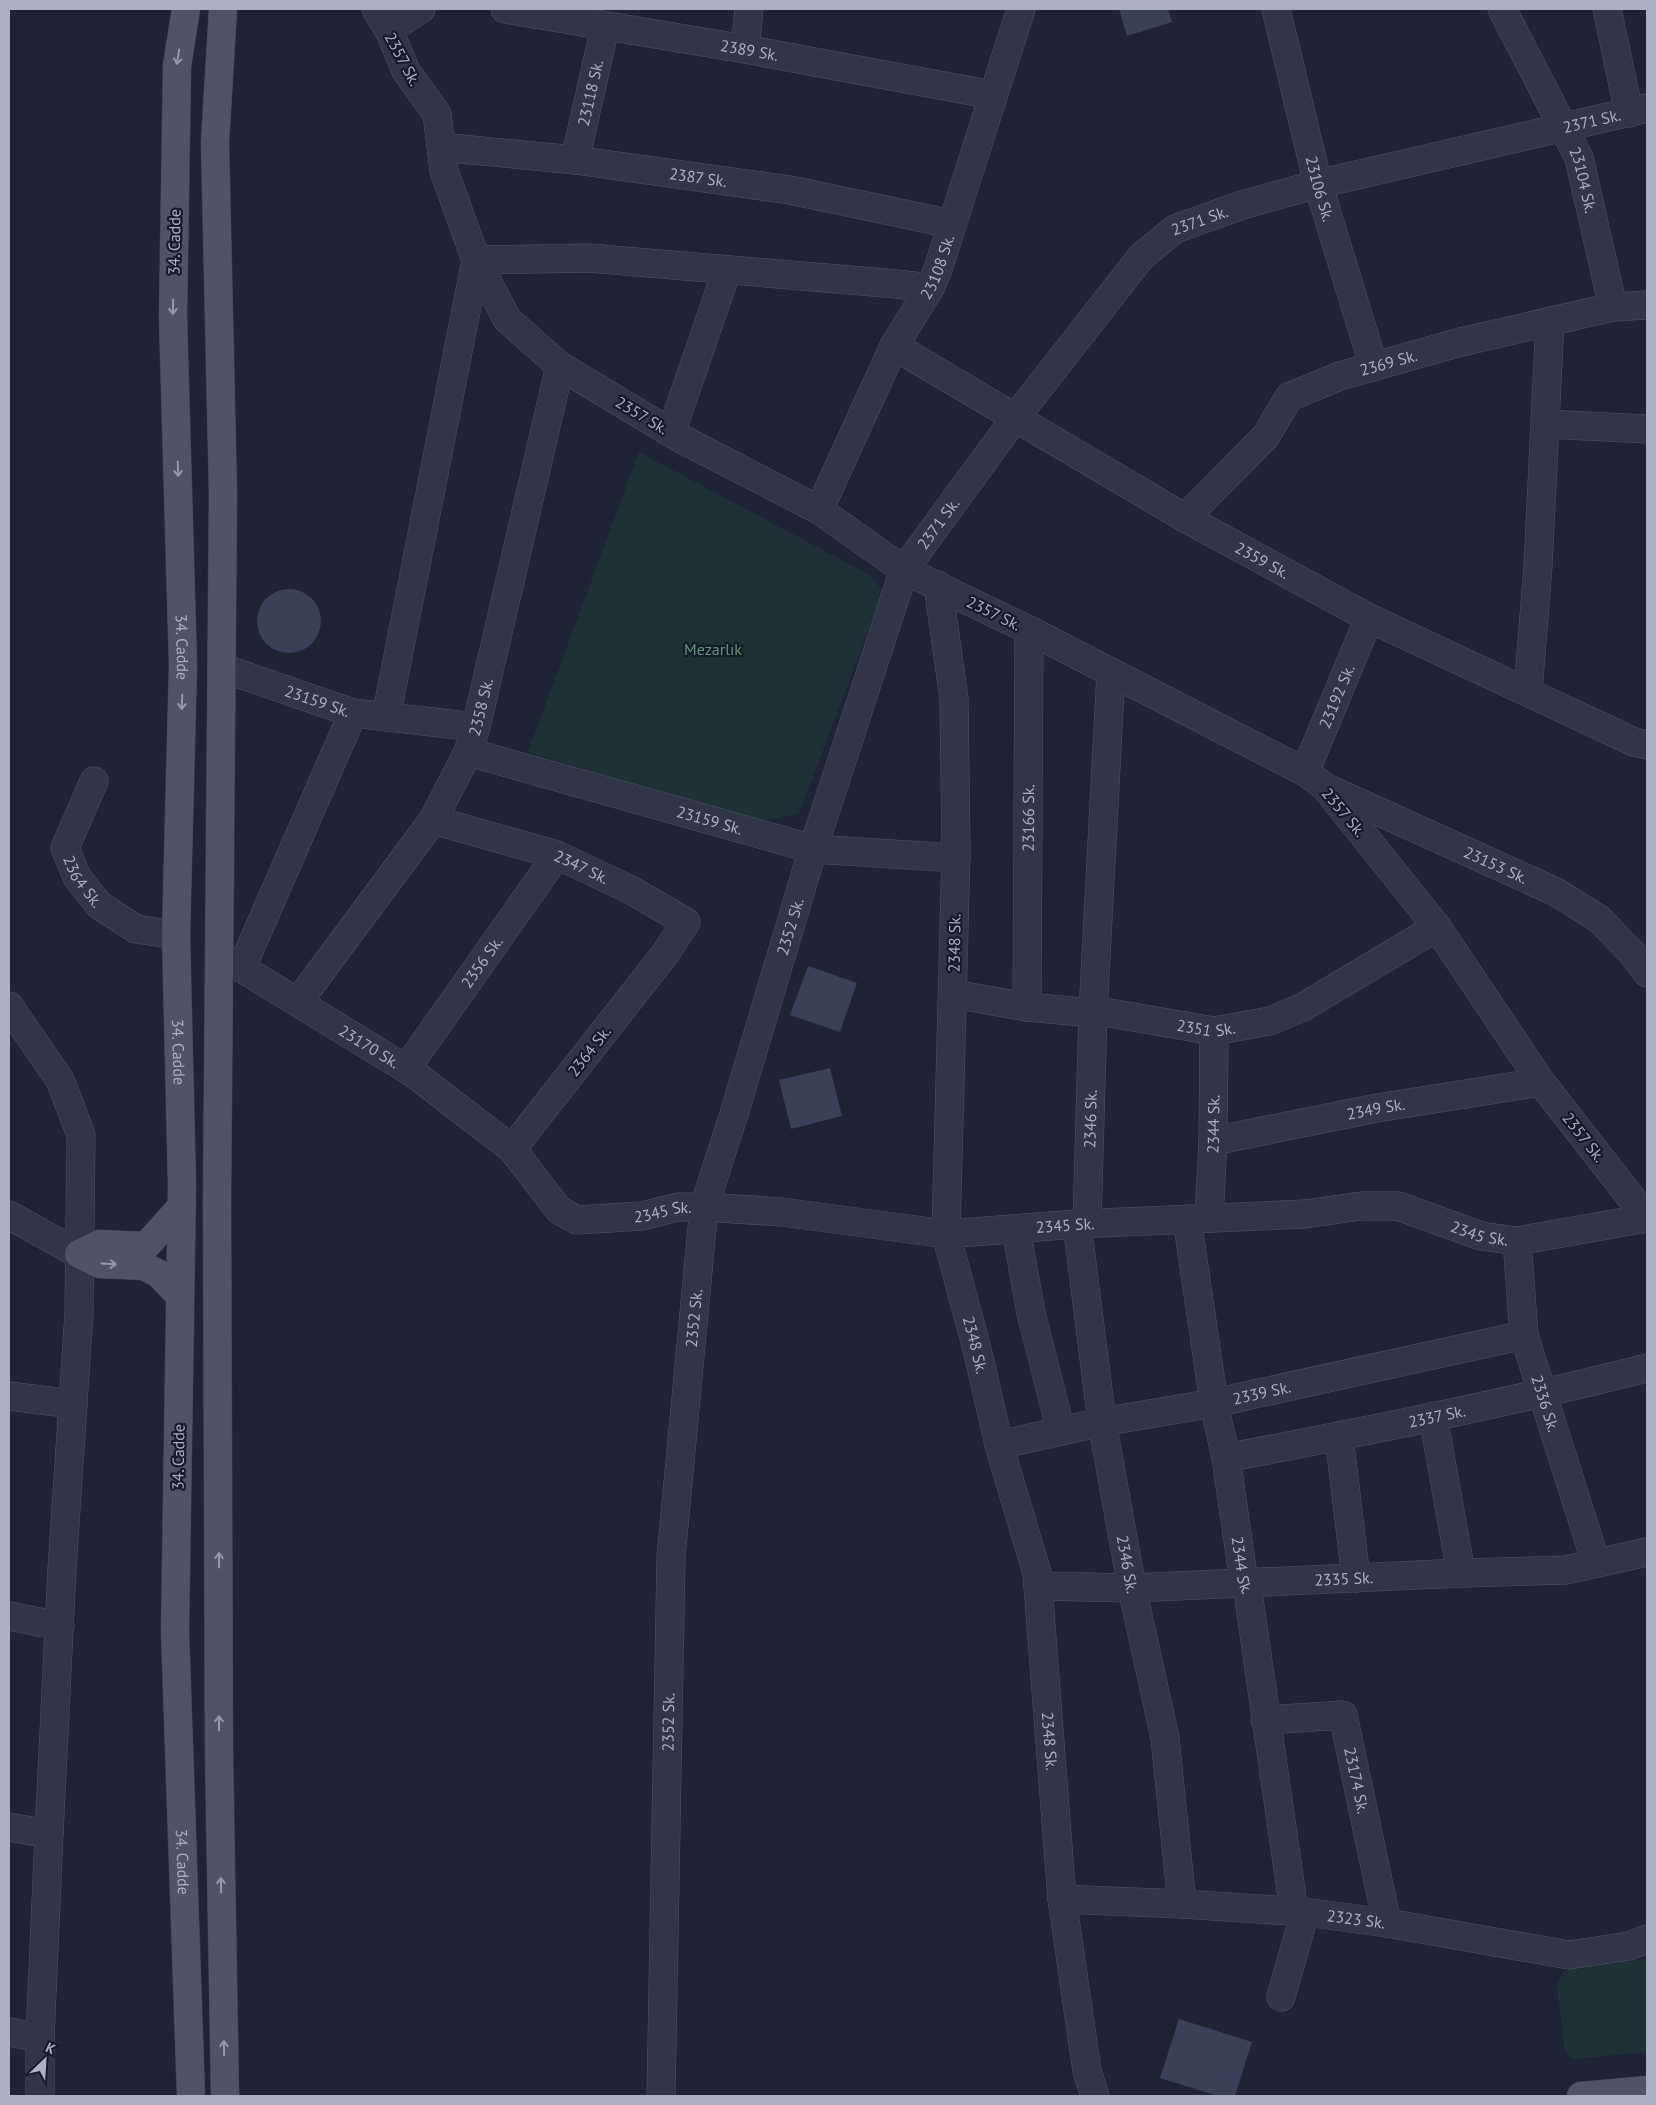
<svg xmlns="http://www.w3.org/2000/svg" width="1656" height="2105" font-family="'PT Sans',sans-serif">
	<style>
		.green { fill: #1f3137 }
		.building { fill: #384158 }
		.lines { fill: none; stroke-linecap: round; stroke-linejoin: round }
		.minor-casing { stroke: #4d5365; stroke-width: 29 }
		.major-casing { stroke: #393f50; stroke-width: 29 }
		.minor { stroke: #303647; stroke-width: 28 }
		.major { stroke: #4e5467; stroke-width: 28 }
		.oneway { stroke: #9299ae }
		.labels { text-anchor: middle; stroke-width: 4.5; stroke-linejoin: round; paint-order: stroke }
		.street-label { font-size: 16px; fill: #a9b0c5; stroke: #161b2b }
		.park-label { font-size: 16px; fill: #609675; stroke: #161b2b }
	</style>
	<rect width="100%" height="100%" fill="#1d2436"/>
	<g class="green">
		<polygon points="639,452 870,575 883,591 799,814 756,822 528,752"/>
		<polygon points="1647,1959 1647,2052 1574,2059 1565,2051 1557,1985 1564,1971 1573,1968"/>
	</g>
	<g class="building">
		<polygon points="1119,9 1168,9 1172,22 1127,36"/>
		<circle cx="289" cy="621" r="32"/>
		<polygon points="808,966 857,983 840,1032 790,1015"/>
		<polygon points="830,1068 842,1116 791,1129 779,1080"/>
		<polygon points="1179,2019 1252,2042 1235,2096 1218,2096 1160,2078"/>
	</g>
	<g class="lines">
		<g class="minor-casing">
			<g id="minor">
				<path id="s1" d="M505 9 745 49 993 95"/>
				<path id="s2" d="M1276 9 1318 184 1374 367"/>
				<path id="s3" d="M1502 9 1579 158 1613 307"/>
				<polyline points="1607,9 1629,113"/>
				<polyline points="389,30 421,9"/>
				<polyline points="745,49 749,9"/>
				<path id="s4" d="M441 147 575 160 790 190 952 224"/>
				<path id="s5" d="M575 160 605 27"/>
				<path id="s6" d="M894 346 1185 518 1369 618 1634 742 1647 745"/>
				<polyline points="1546,424 1647,429"/>
				<polyline points="671,433 727,270"/>
				<path id="s7" d="M819 510 894 346 930 288 938 269 1021 9"/>
				<path id="s8" d="M1185 518 1266 436 1289 397 1340 376 1461 342 1613 307 1647 305"/>
				<path id="s9" d="M938 585 954 699 956 852 946 1234 977 1349 999 1445 1037 1573 1062 1899 1087 2071 1095 2096"/>
				<path id="s10" d="M222 668 353 713 476 727"/>
				<polyline points="1528,691 1538,566 1550,321"/>
				<polyline points="386,717 476,260 589,258 897,284 930,288"/>
				<path id="s11" d="M468 752 813 849 956 858"/>
				<path id="s12" d="M1305 772 1369 618"/>
				<path id="s13" d="M94 781 65 848 77 877 99 905 136 929 176 935"/>
				<path id="s14" d="M1331 790 1556 892 1599 919 1633 954 1647 973"/>
				<path id="s15" d="M433 820 557 855 631 890 686 922 665 954 512 1149"/>
				<path id="s16" d="M220 955 413 1073 512 1149 559 1210 577 1220 642 1216 678 1207H704L782 1212 946 1234 1077 1224 1305 1214 1361 1206H1398L1481 1236 1517 1241 1647 1218 1541 1082 1437 927 1325 787 1305 772 1029 630 904 570 819 510 678 437 560 366 507 319 476 260 444 171 437 114 406 71 389 30 376 9"/>
				<polyline points="242,967 353,713"/>
				<path id="s17" d="M953 994 1027 1007 1093 1013 1104 1012 1214 1031 1270 1021 1303 1007 1437 927"/>
				<path id="s18" d="M298 1002 433 820 468 752 476 727 560 366"/>
				<polyline points="9,1006 60,1080 81,1135 79,1313 62,1569 49,1834 40,2038 40,2096"/>
				<path id="s19" d="M1027 1007 1029 630"/>
				<path id="s20" d="M406 1069 557 855"/>
				<path id="s21" d="M1213 1141 1377 1108 1541 1082"/>
				<polyline points="9,1215 79,1254"/>
				<path id="s22" d="M1209 1218 1213 1141 1214 1031"/>
				<path id="s23" d="M1187 1219 1214 1403 1226 1458 1244 1582 1248 1592 1294 1911"/>
				<path id="s24" d="M1077 1224 1102 1422 1132 1588 1165 1738 1182 1904"/>
				<path id="s25" d="M1087 1224 1093 1013 1111 672"/>
				<polyline points="1016,1229 1031,1313 1061,1431"/>
				<path id="s26" d="M1517 1241 1524 1335 1596 1563"/>
				<polyline points="9,1396 73,1404"/>
				<polyline points="1433,1416 1461,1573"/>
				<polyline points="1339,1436 1356,1578"/>
				<path id="s27" d="M999 1445 1102 1422 1214 1403 1524 1335"/>
				<path id="s28" d="M1226 1458C1367 1431 1508 1403 1647 1368"/>
				<path id="s29" d="M1038 1586 1132 1588 1461 1573 1566 1570 1647 1552"/>
				<polyline points="9,1616 60,1626"/>
				<path id="s30" d="M1265 1720 1343 1715 1387 1923"/>
				<polyline points="9,1827 49,1834"/>
				<path id="s31" d="M1062 1899 1182 1904 1305 1912 1387 1923 1569 1955 1629 1946 1647 1939"/>
				<polyline points="1281,1997 1305,1912"/>
				<polyline points="9,2032 40,2038"/>
				<path id="s32" d="M661 2096 671 1557 704 1207 734 1114 813 849 904 570 1015 418 1141 257 1175 229 1242 205 1318 184 1647 108"/>
			</g>
		</g>
		<g class="major-casing">
			<g id="major">
				<path id="s33" d="M186 9 177 66 173 318 183 665 176 935 182 1184 175 1631 191 2096"/>
				<polyline points="223,9 215,142 223,493 217,1202 219,1753 225,2096"/>
				<polyline points="180,1296 159,1274 144,1266 100,1264 79,1254 100,1244 146,1246 182,1206"/>
				<polyline points="1581,2096 1647,2090"/>
			</g>
		</g>
		<use href="#minor" class="minor"/>
		<use href="#major" class="major"/>
	</g>
	<defs><path id="oneway-shaft" d="M-6 0H5M1.5-3L5.5 0L1.5 3" fill="none" stroke-width="1.6" stroke-linecap="round" stroke-linejoin="round" transform="scale(1.25)"/></defs>
	<g class="oneway">
		<use href="#oneway-shaft" transform="translate(178 57) rotate(99)"/>
		<use href="#oneway-shaft" transform="translate(173 307) rotate(91)"/>
		<use href="#oneway-shaft" transform="translate(178 469) rotate(88)"/>
		<use href="#oneway-shaft" transform="translate(182 702) rotate(92)"/>
		<use href="#oneway-shaft" transform="translate(109 1264) rotate(3)"/>
		<use href="#oneway-shaft" transform="translate(219 1560) rotate(-90)"/>
		<use href="#oneway-shaft" transform="translate(219 1723) rotate(-90)"/>
		<use href="#oneway-shaft" transform="translate(221 1885) rotate(-91)"/>
		<use href="#oneway-shaft" transform="translate(224 2048) rotate(-91)"/>
	</g>
	<g class="labels">
		<g class="street-label">
			<text dy="6" stroke="none"><textPath href="#s1" startOffset="248">2389 Sk.</textPath></text>
			<text transform="translate(403 59) rotate(62)" y="6">2357 Sk.</text>
			<text dy="6" stroke="none"><textPath href="#s5" startOffset="69">23118 Sk.</textPath></text>
			<text dy="6" stroke="none"><textPath href="#s32" startOffset="2426">2371 Sk.</textPath></text>
			<text dy="6" stroke="none"><textPath href="#s4" startOffset="259">2387 Sk.</textPath></text>
			<text dy="6" stroke="none"><textPath href="#s3" startOffset="190">23104 Sk.</textPath></text>
			<text dy="6" stroke="none"><textPath href="#s2" startOffset="185">23106 Sk.</textPath></text>
			<text dy="6" stroke="none"><textPath href="#s32" startOffset="2021">2371 Sk.</textPath></text>
			<text transform="translate(174 242) rotate(-89)" y="6">34. Cadde</text>
			<text dy="6" stroke="none"><textPath href="#s7" startOffset="271">23108 Sk.</textPath></text>
			<text dy="6" stroke="none"><textPath href="#s8" startOffset="266">2369 Sk.</textPath></text>
			<text transform="translate(642 415) rotate(31)" y="6">2357 Sk.</text>
			<text dy="6" stroke="none"><textPath href="#s32" startOffset="1616">2371 Sk.</textPath></text>
			<text dy="6" stroke="none"><textPath href="#s6" startOffset="426">2359 Sk.</textPath></text>
			<text transform="translate(994 613) rotate(26)" y="6">2357 Sk.</text>
			<text dy="6" stroke="none"><textPath href="#s33" startOffset="639">34. Cadde</textPath></text>
			<text dy="6" stroke="none"><textPath href="#s12" startOffset="82">23192 Sk.</textPath></text>
			<text dy="6" stroke="none"><textPath href="#s10" startOffset="101">23159 Sk.</textPath></text>
			<text dy="6" stroke="none"><textPath href="#s18" startOffset="350">2358 Sk.</textPath></text>
			<text transform="translate(1344 812) rotate(50)" y="6">2357 Sk.</text>
			<text dy="6" stroke="none"><textPath href="#s19" startOffset="189">23166 Sk.</textPath></text>
			<text dy="6" stroke="none"><textPath href="#s11" startOffset="251">23159 Sk.</textPath></text>
			<text dy="6" stroke="none"><textPath href="#s14" startOffset="181">23153 Sk.</textPath></text>
			<text dy="6" stroke="none"><textPath href="#s15" startOffset="156">2347 Sk.</textPath></text>
			<text dy="6" stroke="none"><textPath href="#s13" startOffset="111">2364 Sk.</textPath></text>
			<text dy="6" stroke="none"><textPath href="#s32" startOffset="1184">2352 Sk.</textPath></text>
			<text transform="translate(954 943) rotate(-89)" y="6">2348 Sk.</text>
			<text dy="6" stroke="none"><textPath href="#s20" startOffset="131">2356 Sk.</textPath></text>
			<text dy="6" stroke="none"><textPath href="#s17" startOffset="256">2351 Sk.</textPath></text>
			<text dy="6" stroke="none"><textPath href="#s16" startOffset="175">23170 Sk.</textPath></text>
			<text transform="translate(589 1051) rotate(-52)" y="6">2364 Sk.</text>
			<text dy="6" stroke="none"><textPath href="#s33" startOffset="1044">34. Cadde</textPath></text>
			<text dy="6" stroke="none"><textPath href="#s21" startOffset="166">2349 Sk.</textPath></text>
			<text dy="6" stroke="none"><textPath href="#s25" startOffset="105">2346 Sk.</textPath></text>
			<text dy="6" stroke="none"><textPath href="#s22" startOffset="94">2344 Sk.</textPath></text>
			<text transform="translate(1584 1137) rotate(52)" y="6">2357 Sk.</text>
			<text dy="6" stroke="none"><textPath href="#s16" startOffset="535">2345 Sk.</textPath></text>
			<text dy="6" stroke="none"><textPath href="#s16" startOffset="940">2345 Sk.</textPath></text>
			<text dy="6" stroke="none"><textPath href="#s16" startOffset="1360">2345 Sk.</textPath></text>
			<text dy="6" stroke="none"><textPath href="#s32" startOffset="779">2352 Sk.</textPath></text>
			<text dy="6" stroke="none"><textPath href="#s9" startOffset="765">2348 Sk.</textPath></text>
			<text dy="6" stroke="none"><textPath href="#s27" startOffset="268">2339 Sk.</textPath></text>
			<text dy="6" stroke="none"><textPath href="#s26" startOffset="166">2336 Sk.</textPath></text>
			<text dy="6" stroke="none"><textPath href="#s28" startOffset="215">2337 Sk.</textPath></text>
			<text transform="translate(178 1457) rotate(-89)" y="6">34. Cadde</text>
			<text dy="6" stroke="none"><textPath href="#s24" startOffset="344">2346 Sk.</textPath></text>
			<text dy="6" stroke="none"><textPath href="#s23" startOffset="351">2344 Sk.</textPath></text>
			<text dy="6" stroke="none"><textPath href="#s29" startOffset="306">2335 Sk.</textPath></text>
			<text dy="6" stroke="none"><textPath href="#s32" startOffset="374">2352 Sk.</textPath></text>
			<text dy="6" stroke="none"><textPath href="#s9" startOffset="1170">2348 Sk.</textPath></text>
			<text dy="6" stroke="none"><textPath href="#s30" startOffset="145">23174 Sk.</textPath></text>
			<text dy="6" stroke="none"><textPath href="#s33" startOffset="1854">34. Cadde</textPath></text>
			<text dy="6" stroke="none"><textPath href="#s31" startOffset="295">2323 Sk.</textPath></text>
		</g>
		<g class="park-label">
			<text x="713" y="655">Mezarlık</text>
		</g>
	</g>
	<rect width="1656" height="2105" fill="none" stroke="#a9b0c5" stroke-width="20"/>
	<g transform="translate(45 2060) rotate(25)" stroke="#161b2b" stroke-width="4" paint-order="stroke">
	<path d="M0-4L9 19L0 12L-9 19Z" fill="#a9b0c5"/>
	<text y="-8" font-size="14" font-weight="bold" text-anchor="middle" fill="#a9b0c5">K</text>
	</g>
</svg>
